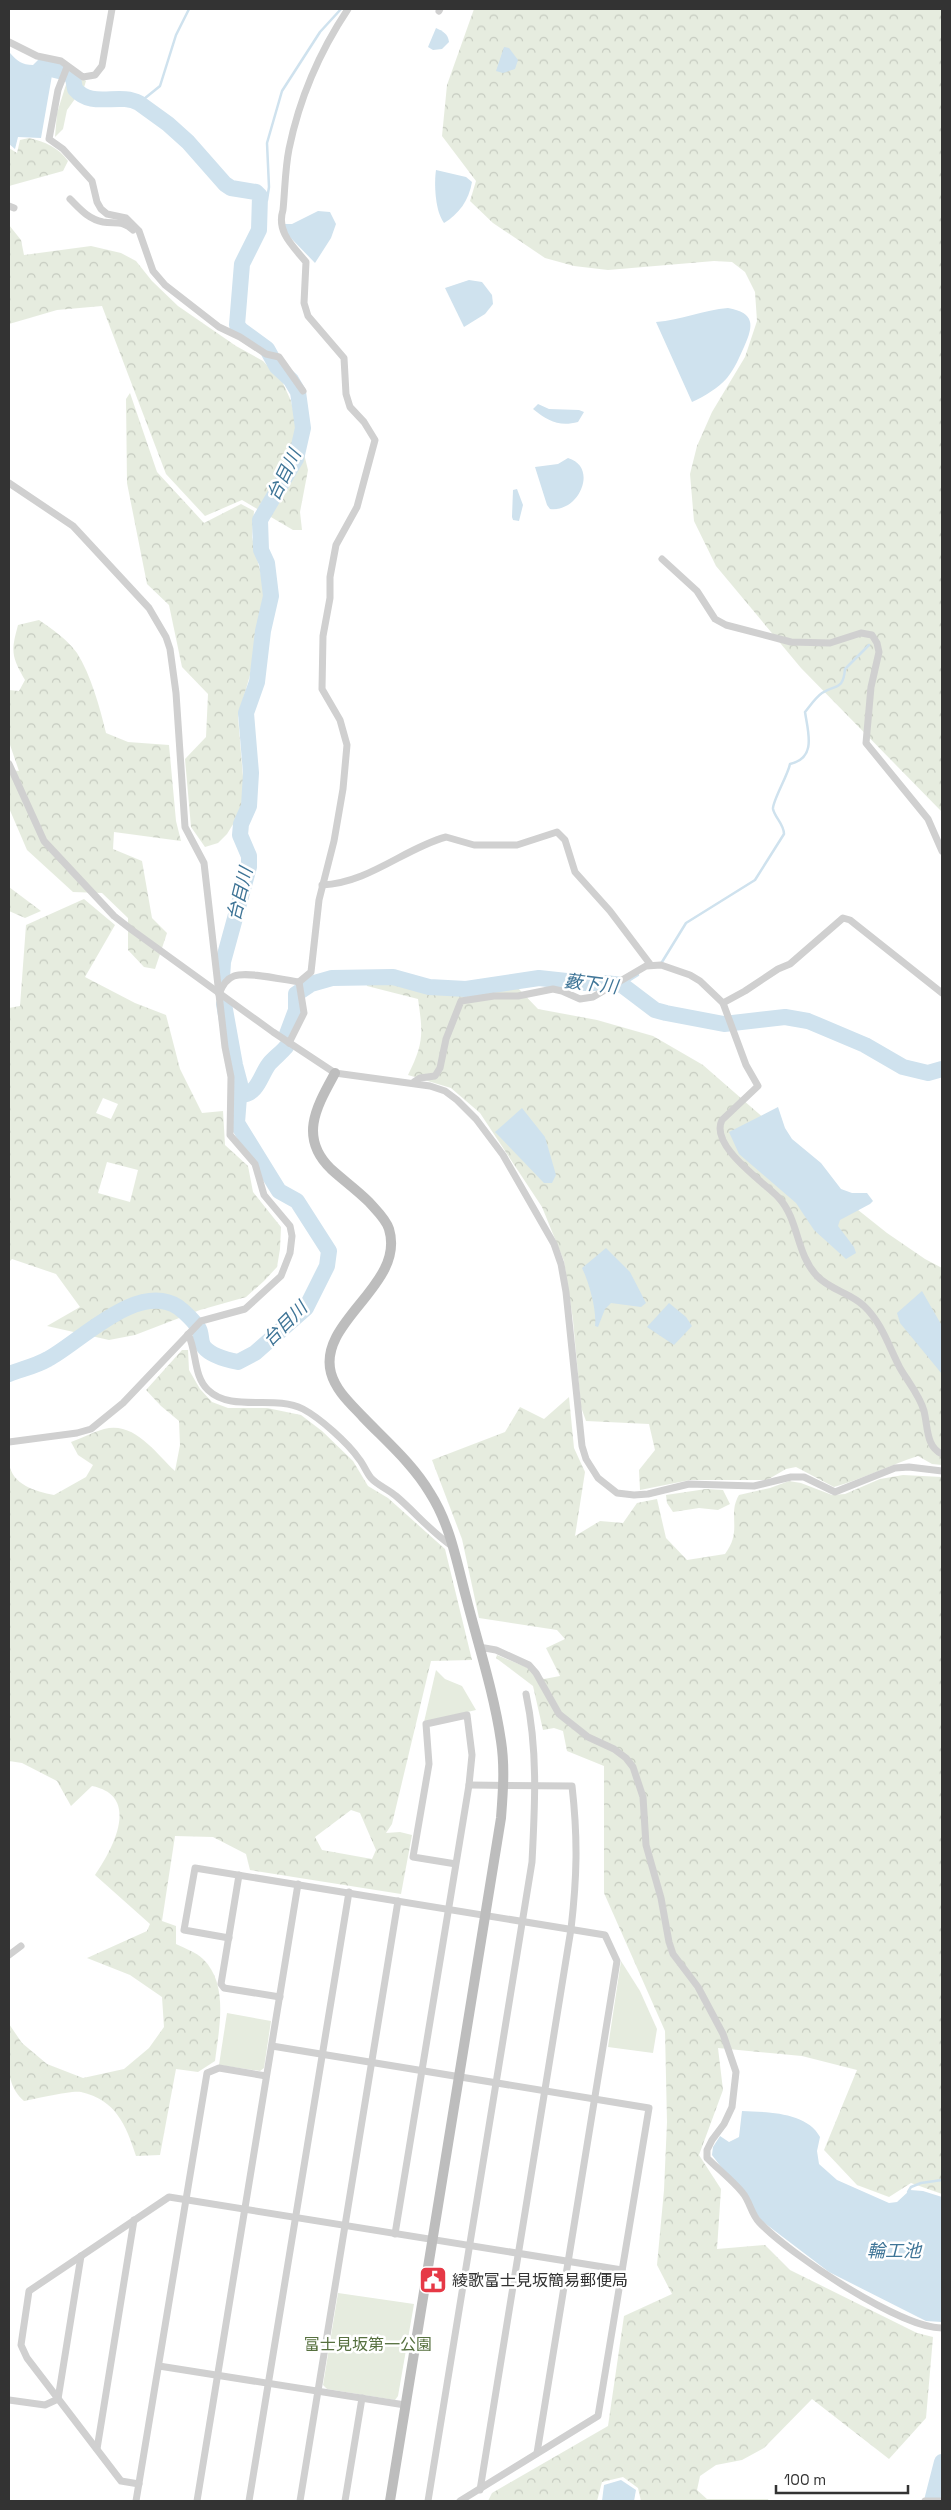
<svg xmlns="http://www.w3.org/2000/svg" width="951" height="2510" font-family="'Space Grotesk','Noto Sans JP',sans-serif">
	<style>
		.green { fill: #e6ecdf }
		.forest { fill: url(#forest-crowns); fill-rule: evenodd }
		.water { fill: #cfe2ee }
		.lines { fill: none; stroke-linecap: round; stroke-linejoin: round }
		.stream { stroke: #cfe2ee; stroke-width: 2.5 }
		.river { stroke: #cfe2ee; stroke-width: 16 }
		.street { stroke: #d0d0d0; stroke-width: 7 }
		.secondary { stroke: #bdbdbd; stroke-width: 10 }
		.labels { text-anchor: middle; stroke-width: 5; stroke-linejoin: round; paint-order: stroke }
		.poi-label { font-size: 16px; fill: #333; stroke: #fff; text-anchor: start }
		.park-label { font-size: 16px; fill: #56703f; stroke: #fff }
		.water-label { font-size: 18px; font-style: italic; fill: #3f7597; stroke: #fff }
	</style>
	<defs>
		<pattern id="forest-crowns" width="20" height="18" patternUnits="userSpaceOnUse" patternTransform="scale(1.25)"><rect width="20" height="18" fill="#e6ecdf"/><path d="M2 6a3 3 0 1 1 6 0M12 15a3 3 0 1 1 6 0" fill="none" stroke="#c6cbc0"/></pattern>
	</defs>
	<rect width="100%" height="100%" fill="#fff"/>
	<g class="green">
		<polygon points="70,72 86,81 81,97 77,96 67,110 63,129 55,137 57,113"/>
		<polygon points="436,1670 445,1679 462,1686 476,1710 424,1722"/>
		<polygon points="621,1961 640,1991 657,2029 653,2053 608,2047"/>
		<polygon points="227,2013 271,2021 264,2068 260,2071 219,2065"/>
		<polygon points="338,2293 414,2304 398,2396 395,2400 327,2389 323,2385"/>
	</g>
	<g class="forest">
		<polygon points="474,9 942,9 942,812 801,668 716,566 694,521 690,474 697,446 712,412 745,357 757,321 755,292 745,272 732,262 714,261 608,270 574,266 545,258 493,223 470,201 476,181 442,136 447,85"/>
		<path d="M29 138C45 142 58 147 68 161L63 171 9 186V148L17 153 20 140Z"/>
		<polygon points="9,225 21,240 24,255 91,246 121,253 136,261 152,281 178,306 236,346 263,361 282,381 291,401 308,470 300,512 302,530 293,530 242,500 205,516 166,474 102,306 57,310 9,324"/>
		<polygon points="130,393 157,472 204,523 241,504 254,511 252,537 265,592 250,675 238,717 244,789 240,813 227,834 218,843 205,847 191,827 185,759 206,737 208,694 182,667 169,605 147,584 127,483 126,399"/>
		<path d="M39 620C52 629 67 639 77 653 91 675 100 708 106 733L128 742 169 745 176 821 181 841 114 832 113 849 142 861 152 918 167 933 155 969 144 967 128 950V918L102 893 73 892 27 850 9 808V770L19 771 9 742V690L19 691 25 680C11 656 11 651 18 625Z"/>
		<polygon points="9,887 41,911 25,918 9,911"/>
		<path d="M84 899 115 925 85 977 135 1003 166 1015 180 1069 202 1113 223 1111 225 1145 248 1166 253 1192 281 1227 280 1249 277 1267 264 1281 246 1297 200 1310 135 1335 109 1340 47 1326 80 1307 56 1274 12 1259 9 1262V1008L20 1006 26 925ZM103 1098 118 1104 111 1119 96 1113ZM107 1162 138 1170 130 1202 98 1193Z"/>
		<path d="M366 981H391L445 993 516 986 538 1009 597 1020 653 1036 703 1065 796 1146 838 1194 887 1233 925 1259 942 1268V1465L932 1464 918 1456C890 1465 863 1479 834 1487L796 1467 786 1469 767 1480H690L640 1490 639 1470 655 1450 649 1424 586 1421 581 1407 573 1320 564 1261 542 1207 480 1113 451 1088 408 1075C424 1043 423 1033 418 999L367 986Z"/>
		<path d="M182 1350H188L189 1370 200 1389 212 1402 228 1408H267L301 1415 322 1431 353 1461 368 1486 388 1498 445 1549 472 1660 431 1661 392 1824 386 1833 400 1832 412 1835 401 1894 250 1870 246 1854 213 1837 175 1836 162 1921 176 1926V1944C184 1948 196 1952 203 1959 229 1984 219 2029 215 2061L198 2072 176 2069 160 2155 136 2156C126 2125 116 2100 81 2092 72 2090 35 2099 24 2101 2 2082 9 2050 9 2024L22 2043 47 2064 83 2078 124 2069 149 2048 164 2027 162 1997 130 1975 87 1958 147 1931 150 1924 95 1875C112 1850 142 1796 92 1786L71 1806 57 1781 22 1763 9 1761V1463C12 1485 35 1491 54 1495L86 1477 93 1465 78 1455 71 1442C82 1438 93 1432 104 1429 135 1421 156 1454 175 1471L180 1445 179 1421 161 1406 146 1390ZM351 1810 360 1813 376 1850 372 1859 322 1850 315 1837Z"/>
		<path d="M569 1397 574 1448 585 1472 575 1536 600 1521 623 1523 637 1503 657 1499 666 1538 687 1560 725 1554C743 1530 727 1515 739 1495L770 1488 789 1481 801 1483 832 1495 845 1494 880 1479 903 1475 942 1477V2194L911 2183 889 2197 857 2185 824 2150 857 2070 802 2056 718 2048 723 2090 699 2155 721 2189 717 2249 765 2245 790 2270 917 2333 933 2337 926 2418 889 2459 812 2399 764 2448 742 2460 716 2465 700 2476 697 2490 707 2499H768L769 2501H641L638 2488 623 2477 602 2482 597 2501H488L492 2493 608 2426 624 2316 672 2294 657 2265 664 2190 667 2122 665 2031 604 1893V1766L567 1751 563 1731 554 1728 543 1730 533 1686 496 1658 497 1655 526 1667 544 1679 560 1676 546 1648 565 1639 557 1630 479 1618 462 1539 432 1460 505 1432 520 1407 544 1419Z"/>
		<polygon points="706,1489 723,1490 730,1504 718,1510 699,1508 673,1512 667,1503 666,1495"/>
	</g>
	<g class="water">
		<path d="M436 28C443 31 448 34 449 42L442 49 433 50 428 47Z"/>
		<polygon points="504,47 509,48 518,60 515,69 503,73 496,71"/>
		<path d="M10 53C17 61 22 65 33 65L40 58 54 64 41 138 18 137 15 149 9 144Z"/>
		<path d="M436 170 466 177 472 182C469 200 459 214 444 223 435 211 434 184 436 170Z"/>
		<polygon points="318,211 330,212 336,224 331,238 315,263 287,234 284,224 292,224"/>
		<polygon points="469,280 482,282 492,295 493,304 485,314 464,327 445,288"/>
		<path d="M728 308C755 313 754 325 744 347 739 358 735 368 727 378 718 388 705 396 692 402L656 322C681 320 704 310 728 308Z"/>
		<path d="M538 404 549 409 579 410 584 412 578 422C559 427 548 421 533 409Z"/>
		<path d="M568 458C599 467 579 513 550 509L547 505 535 467 558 464Z"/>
		<polygon points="517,489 523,505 519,521 513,520 512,517 513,490"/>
		<polygon points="778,1107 785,1128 792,1139 821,1163 841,1189 852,1193 867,1193 873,1201 870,1204 840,1220 838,1226 854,1247 856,1253 846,1259 814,1230 796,1203 739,1154 729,1132"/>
		<polygon points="522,1108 545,1137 556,1175 552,1183 544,1183 495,1132"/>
		<path d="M606 1248 630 1272 646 1303 641 1307 611 1303 605 1309 598 1327 595 1326C597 1311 589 1282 582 1268Z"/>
		<polygon points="922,1291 942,1326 942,1374 900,1323 897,1313"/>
		<polygon points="669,1303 686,1317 692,1326 674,1345 647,1327"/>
		<path d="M742 2111C768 2112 807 2112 820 2137L817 2151 819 2164 837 2180 889 2203 897 2202 910 2190 923 2191 942 2197V2322L926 2321 916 2316 829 2272 775 2231 762 2221 712 2155 713 2147 720 2136 729 2142 739 2137Z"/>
		<polygon points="621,2480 636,2490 634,2501 602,2501 604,2485"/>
	</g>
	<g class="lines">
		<g class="stream">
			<polyline points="139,103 160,86 176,35 189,9"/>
			<polyline points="260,207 267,200 269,187 267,143 282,91 320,32 341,9"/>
			<path d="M662 962 686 923 755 880 784 834C784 824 775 818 773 809 772 802 788 775 790 764 817 758 808 732 805 712 810 706 815 698 822 693 836 684 843 691 845 669L869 645"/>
			<polyline points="622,985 638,975"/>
			<polyline points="908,2192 911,2187 921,2183 942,2180"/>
		</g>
		<g class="river">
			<polyline points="51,69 59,71"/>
			<path d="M70 75 73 78 75 89C92 109 119 92 139 103L168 124 188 142 225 184 231 188 256 192 260 196 259 230 242 264 237 325 241 330 267 349 277 367 291 380 298 392 303 428 296 459 260 520 261 550 267 563 271 596 263 631 257 682 246 713 251 773 249 806 241 824 240 835 249 856V867L223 962 222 978"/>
			<polyline points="287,1034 296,1010 296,994 311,984 332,978 393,977 429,987 466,989 539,978 585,983 605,983 622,985 655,1010 666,1013 724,1024 785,1017 808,1021 865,1045 903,1067 928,1073 942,1069"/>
			<path d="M241 1095C258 1094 260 1076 269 1064 274 1058 281 1053 286 1047"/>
			<path d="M9 1374C22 1369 36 1366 48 1359 81 1341 138 1281 178 1307 185 1312 195 1322 199 1329 202 1335 200 1342 204 1347 211 1356 228 1360 238 1362L255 1353 306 1308 327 1266 329 1251 297 1201 279 1191 237 1123 240 1084 235 1065 224 1004"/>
			<polyline points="932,2501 942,2462"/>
		</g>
		<g class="street">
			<polyline points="439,11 440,9"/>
			<polyline points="9,42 37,56 61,61 83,77 95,75 102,66 112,9"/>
			<polyline points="67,67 58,90 49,139 63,149 92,181 97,202 101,209 107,214 126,218 139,231 153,271 165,285 219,327 240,337 266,354 279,357 303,391"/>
			<path d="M70 199C80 209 88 219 103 222 115 224 123 220 133 230"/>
			<polyline points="9,206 14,208"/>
			<polyline points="9,483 73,526 149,608 166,637 170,649 176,693 185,827 204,863 225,1047 231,1077 230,1135 255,1164 264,1195 290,1226 292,1236 290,1253 281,1276 245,1309 201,1321 123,1403 91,1429 77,1433 9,1442"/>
			<polyline points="662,559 697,591 715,619 726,625 791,642 830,643 861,633 872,635 877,643 879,652 871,687 866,743 928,819 942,851"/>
			<polyline points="9,764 44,841 114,916 132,930 273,1032 335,1073 430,1086 445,1091 457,1100 476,1119 503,1155 554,1244 561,1264 566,1292 582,1446 586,1459 598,1478 617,1493 634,1495 648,1494 689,1484 754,1486 791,1477 804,1477 835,1492 895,1468 909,1467 942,1471"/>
			<path d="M322 885C369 883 405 848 446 837L474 845H517L557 832 565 840 575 872 610 911 650 964"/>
			<path d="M219 994C222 986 226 979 234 976 248 971 284 980 299 982L311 972 319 900 334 841 343 789 347 745 340 720 322 689 323 636 330 598V577L336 545 357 507 375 440 364 422 350 407 346 394 344 358 308 316 304 303 306 262C293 246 276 232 283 210 285 190 285 169 289 149 299 100 320 51 348 9"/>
			<polyline points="723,1003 745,991 778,969 790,964 843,918 850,920 942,993"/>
			<polyline points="289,1043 304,1013 299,982"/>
			<path d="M414 1082 420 1078 435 1076 440 1068 446 1039 461 1001 494 996H518L553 989 562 991 580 999 593 997 646 966 661 965 690 975 700 981 723 1003 746 1065 758 1086 722 1120C709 1146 764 1182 779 1198 799 1220 796 1254 817 1276 830 1290 851 1293 864 1306 882 1323 889 1347 900 1368 908 1382 920 1396 924 1411 928 1427 926 1447 942 1454"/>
			<path d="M188 1334C197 1351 193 1376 208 1390 232 1413 274 1394 303 1409 320 1418 348 1443 359 1459 364 1465 366 1472 371 1478 377 1485 388 1489 396 1496 415 1512 431 1532 452 1546"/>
			<path d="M479 1647 496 1650 529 1665 536 1673 559 1714 588 1737 614 1749 626 1758 633 1767 643 1797 646 1845 661 1898 669 1942 673 1954 698 1987 723 2034 736 2072 732 2107 724 2124 712 2140 707 2150V2158C718 2169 732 2180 742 2192 750 2201 751 2214 759 2222 789 2254 900 2328 942 2328"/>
			<path d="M469 1785 572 1786C578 1839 577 1877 571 1929L480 2490"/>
			<polyline points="239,1875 221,1984 224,1988 280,1997"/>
			<polyline points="229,1938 184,1930 195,1868 605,1935 617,1961 537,2453"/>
			<polyline points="9,1955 21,1946"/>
			<polyline points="272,2046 649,2108 598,2416 460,2501"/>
			<polyline points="395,2234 469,1785 472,1755 467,1715 426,1724 429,1764 413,1857 456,1864"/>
			<polyline points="159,2366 405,2405"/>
			<polyline points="9,2400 45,2405 58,2399 81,2256"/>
			<polyline points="97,2449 134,2220"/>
			<polyline points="139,2484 121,2481 27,2358 21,2345 29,2291 169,2197 622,2270"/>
			<polyline points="136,2501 207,2073 219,2068 266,2076"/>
			<polyline points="197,2501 298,1884"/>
			<polyline points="249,2501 349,1892"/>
			<polyline points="300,2501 398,1901"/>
			<polyline points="345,2501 362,2398"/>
			<path d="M428 2501 532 1862C535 1804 538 1750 526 1694"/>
			<polyline points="925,2501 940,2501"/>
		</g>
		<path class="secondary" d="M335 1073C317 1106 298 1137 331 1169 343 1180 357 1190 369 1202 376 1210 386 1219 389 1229 406 1285 317 1321 331 1373 336 1391 351 1404 363 1417 386 1441 413 1464 430 1493 450 1524 457 1563 466 1597 478 1644 494 1693 501 1741 505 1767 503 1792 501 1818L390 2501"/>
	</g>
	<defs>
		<g id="civic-square" transform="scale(1.4375)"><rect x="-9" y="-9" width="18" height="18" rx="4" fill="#e63946" stroke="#fff"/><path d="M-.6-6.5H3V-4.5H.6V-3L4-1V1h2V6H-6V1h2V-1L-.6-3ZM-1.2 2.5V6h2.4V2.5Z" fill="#fff"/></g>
	</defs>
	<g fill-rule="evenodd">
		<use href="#civic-square" x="433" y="2280"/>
	</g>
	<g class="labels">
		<g class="poi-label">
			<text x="452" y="2286">綾歌富士見坂簡易郵便局</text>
		</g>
		<g class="park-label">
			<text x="368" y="2350">富士見坂第一公園</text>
		</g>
		<g class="water-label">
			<text transform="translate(284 475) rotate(-64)" y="6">台目川</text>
			<text transform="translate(240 894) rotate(-76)" y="6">台目川</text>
			<text transform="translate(591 984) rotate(7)" y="6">藪下川</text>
			<text transform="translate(285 1324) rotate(-45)" y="6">台目川</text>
			<text x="894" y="2257">輪工池</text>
		</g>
	</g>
	<rect width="951" height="2510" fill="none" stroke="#333333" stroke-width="20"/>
	<path d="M776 2485v8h132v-8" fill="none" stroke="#333333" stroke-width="2.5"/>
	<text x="784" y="2485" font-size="15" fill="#333333" stroke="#ffffff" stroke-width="4" paint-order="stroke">100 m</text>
</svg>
